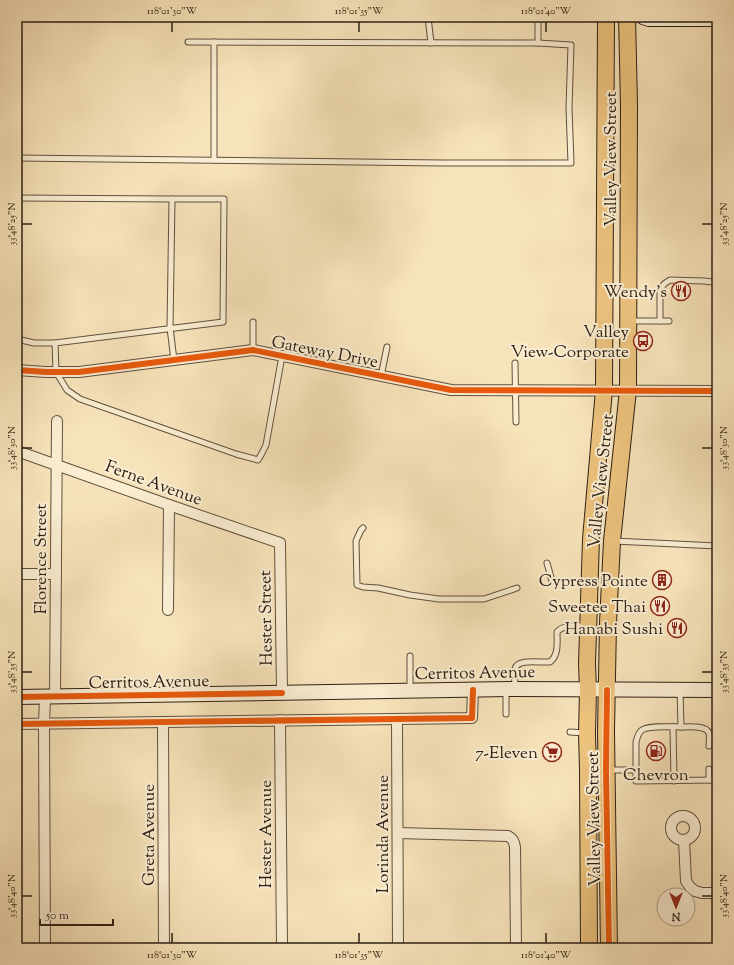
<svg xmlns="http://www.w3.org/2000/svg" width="734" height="965" font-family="'Sorts Mill Goudy',serif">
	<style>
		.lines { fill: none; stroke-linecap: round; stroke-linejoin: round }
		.lane-casing { stroke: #60513e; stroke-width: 7 }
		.street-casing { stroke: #60513e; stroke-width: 12 }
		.secondary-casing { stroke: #2d2014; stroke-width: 16 }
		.primary-casing { stroke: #2d2014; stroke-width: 18 }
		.lane { stroke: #faedd2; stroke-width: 5 }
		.street { stroke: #faedd2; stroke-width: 10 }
		.secondary { stroke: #faedd2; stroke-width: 14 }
		.primary { stroke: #ecc27d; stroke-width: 16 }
		.cycleway-casing { stroke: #faedd2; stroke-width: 8 }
		.cycleway { stroke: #e8590c; stroke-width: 6 }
		.ticks { fill: none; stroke: #2d2014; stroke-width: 1.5 }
		.labels { text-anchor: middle; stroke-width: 4; stroke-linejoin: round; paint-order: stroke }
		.street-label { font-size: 17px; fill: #2d2014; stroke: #faedd2 }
		.poi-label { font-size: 17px; fill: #2d2014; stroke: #faedd2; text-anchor: end }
		.neatline { fill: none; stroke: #2d2014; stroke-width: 1.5 }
		.ticks-label { font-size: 10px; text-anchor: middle; fill: #2d2014 }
	</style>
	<rect width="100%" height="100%" fill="#f7e3ba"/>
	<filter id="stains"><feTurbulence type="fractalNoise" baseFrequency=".005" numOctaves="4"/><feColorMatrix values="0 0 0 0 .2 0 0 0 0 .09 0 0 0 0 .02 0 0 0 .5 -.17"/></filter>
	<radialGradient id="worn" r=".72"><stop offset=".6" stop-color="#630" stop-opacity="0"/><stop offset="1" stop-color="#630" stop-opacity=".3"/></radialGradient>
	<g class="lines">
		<g class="lane-casing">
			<g id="lane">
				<polyline points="428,17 431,43"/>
				<polyline points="188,42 538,43"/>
				<polyline points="17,158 442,163 571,163 569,108 571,45 538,43 538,17"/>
				<polyline points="214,160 214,42"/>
				<polyline points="17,198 172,199"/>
				<polyline points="630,321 669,321"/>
				<polyline points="660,321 660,291 664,284 670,280 704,281 713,282 717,285"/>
				<polyline points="17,339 34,343 55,343"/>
				<polyline points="253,350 253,322"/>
				<polyline points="174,360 170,328 172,199 224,199 223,322 55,343 56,372 67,390 80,399 236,454 258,460 262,453 266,445 282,356"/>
				<polyline points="515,363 516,422"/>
				<polyline points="381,376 387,347"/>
				<polyline points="363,528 361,530 356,541 357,585 363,587 378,588 410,595 439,599 484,599 517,588"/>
				<polyline points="614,541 717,546"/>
				<polyline points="547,563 552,581"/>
				<polyline points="410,656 410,690"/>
				<path d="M515 688C515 682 514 675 515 669 517 658 541 663 550 662 559 655 557 642 557 632 564 624 576 626 585 626"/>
				<path d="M680 690 681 727C672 727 649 725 642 730 638 733 637 738 636 742V781L717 780"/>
				<polyline points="506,691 506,714"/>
				<polyline points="673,727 674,781"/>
				<path d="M681 727C688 727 706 725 709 733 710 737 709 742 709 746"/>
				<polyline points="570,732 585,733"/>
				<polyline points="609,770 636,770"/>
				<polyline points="709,780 709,769"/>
			</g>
		</g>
		<g class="street-casing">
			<g id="street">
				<polyline points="17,370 46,372 79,372 253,350 451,390 717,391"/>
				<polyline points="17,451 169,505 280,543 282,693"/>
				<polyline points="17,573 22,574 56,574"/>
				<polyline points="168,610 169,505"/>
				<polyline points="45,697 44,724 45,948"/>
				<polyline points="55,697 57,421"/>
				<polyline points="397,719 398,948"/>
				<polyline points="280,720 282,948"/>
				<polyline points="163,722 164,948"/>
				<polyline points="17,724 472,718 473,690"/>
				<circle cx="683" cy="828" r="12"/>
				<path d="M398 833 508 836C513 839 514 841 515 847L516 948"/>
				<polyline points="684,840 686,881 690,887 695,891 702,893 717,893"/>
			</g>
		</g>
		<g class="secondary-casing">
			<g id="secondary">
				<polyline points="643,17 649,19 717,19"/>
				<polyline points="17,697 515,689 717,690"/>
			</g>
		</g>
		<g class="primary-casing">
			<g id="primary">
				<polyline points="589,948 588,770 587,733 588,690 587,663 591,539 604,390 606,17"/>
				<polyline points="609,948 606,731 608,623 612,541 628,390 629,105 627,17"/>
			</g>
		</g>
		<use href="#lane" class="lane"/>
		<use href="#street" class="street"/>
		<use href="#secondary" class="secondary"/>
		<use href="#primary" class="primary"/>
		<g class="cycleway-casing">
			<g id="cycleway">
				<polyline points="17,370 46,372 79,372 253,350 451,390 717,391"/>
				<polyline points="607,690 606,770 609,948"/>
				<polyline points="17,697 282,693"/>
				<polyline points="17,724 472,718 473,690"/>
			</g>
		</g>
		<use href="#cycleway" class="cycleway"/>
	</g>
	<path class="ticks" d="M172 22V32M359 22V32M546 22V32M22 224H32M702 224H712M22 448H32M702 448H712M22 672H32M702 672H712M22 896H32M702 896H712M172 933V943M359 933V943M546 933V943"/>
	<defs>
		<g id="restaurant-ring" transform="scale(1)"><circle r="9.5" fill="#faedd2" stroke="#8f2418" stroke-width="1.5"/><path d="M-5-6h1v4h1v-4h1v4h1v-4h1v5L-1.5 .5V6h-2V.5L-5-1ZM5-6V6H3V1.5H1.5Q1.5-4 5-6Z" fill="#8f2418"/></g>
		<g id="bus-ring" transform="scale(1)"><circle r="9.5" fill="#faedd2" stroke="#8f2418" stroke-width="1.5"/><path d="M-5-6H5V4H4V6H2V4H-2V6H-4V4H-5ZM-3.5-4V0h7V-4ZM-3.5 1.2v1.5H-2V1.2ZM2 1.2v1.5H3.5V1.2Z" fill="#8f2418"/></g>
		<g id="building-ring" transform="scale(1)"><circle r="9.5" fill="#faedd2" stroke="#8f2418" stroke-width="1.5"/><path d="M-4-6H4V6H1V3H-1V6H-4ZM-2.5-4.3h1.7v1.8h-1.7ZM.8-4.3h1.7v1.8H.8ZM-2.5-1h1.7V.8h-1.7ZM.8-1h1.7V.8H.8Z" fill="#8f2418"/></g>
		<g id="fuel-ring" transform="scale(1)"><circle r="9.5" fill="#faedd2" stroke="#8f2418" stroke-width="1.5"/><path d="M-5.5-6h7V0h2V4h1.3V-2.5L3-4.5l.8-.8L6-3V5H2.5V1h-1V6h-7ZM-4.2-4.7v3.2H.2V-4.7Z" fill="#8f2418"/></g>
		<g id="supermarket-ring" transform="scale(1)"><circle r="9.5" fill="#faedd2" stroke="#8f2418" stroke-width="1.5"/><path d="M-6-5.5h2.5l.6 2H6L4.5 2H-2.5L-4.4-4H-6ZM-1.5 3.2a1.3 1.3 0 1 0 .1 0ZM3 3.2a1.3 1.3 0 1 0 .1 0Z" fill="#8f2418"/></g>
	</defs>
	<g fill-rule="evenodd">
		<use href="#restaurant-ring" x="681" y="291"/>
		<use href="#bus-ring" x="643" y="341"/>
		<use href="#building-ring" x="662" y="580"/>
		<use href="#restaurant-ring" x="660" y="606"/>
		<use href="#restaurant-ring" x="677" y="628"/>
		<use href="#fuel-ring" x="656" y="751"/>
		<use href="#supermarket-ring" x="552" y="752"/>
	</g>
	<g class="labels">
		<g class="street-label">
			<text transform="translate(610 159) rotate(-90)" y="6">Valley View Street</text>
			<text transform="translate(325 351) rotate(11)" y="6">Gateway Drive</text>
			<text transform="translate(600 481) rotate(-84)" y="6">Valley View Street</text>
			<text transform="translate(154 482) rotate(20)" y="6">Ferne Avenue</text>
			<text transform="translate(40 559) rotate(-90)" y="6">Florence Street</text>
			<text transform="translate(265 618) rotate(-91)" y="6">Hester Street</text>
			<text transform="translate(475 672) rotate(-1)" y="6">Cerritos Avenue</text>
			<text transform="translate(149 681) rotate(-1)" y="6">Cerritos Avenue</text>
			<text transform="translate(593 819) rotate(-91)" y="6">Valley View Street</text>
			<text transform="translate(265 834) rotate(-90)" y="6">Hester Avenue</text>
			<text transform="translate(382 834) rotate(-90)" y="6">Lorinda Avenue</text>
			<text transform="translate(148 835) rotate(-90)" y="6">Greta Avenue</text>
		</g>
		<g class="poi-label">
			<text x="667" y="297">Wendy's</text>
			<text x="629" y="337">Valley<tspan x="629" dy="20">View-Corporate</tspan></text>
			<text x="648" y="586">Cypress Pointe</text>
			<text x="646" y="612">Sweetee Thai</text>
			<text x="663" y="634">Hanabi Sushi</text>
			<text x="538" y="758">7-Eleven</text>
			<text x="656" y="780" text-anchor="middle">Chevron</text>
		</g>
	</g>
	<rect width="734" height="965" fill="none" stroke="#f7e3ba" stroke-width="44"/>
	<g transform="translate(676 907) rotate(180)"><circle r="19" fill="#faedd2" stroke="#a89b86"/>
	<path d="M0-3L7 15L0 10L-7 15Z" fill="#8f2418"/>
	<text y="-6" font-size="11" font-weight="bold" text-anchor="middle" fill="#2d2014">N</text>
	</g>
	<path d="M40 919v6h73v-6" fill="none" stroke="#2d2014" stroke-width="2"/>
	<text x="46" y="919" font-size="12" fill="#2d2014" stroke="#faedd2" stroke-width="3" paint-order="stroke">50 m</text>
	<rect x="22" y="22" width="690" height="921" class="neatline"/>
	<g class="ticks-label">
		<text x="172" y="14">118°01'30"W</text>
		<text x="359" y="14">118°01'35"W</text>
		<text x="546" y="14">118°01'40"W</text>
		<text transform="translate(723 224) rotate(-90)" y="4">33°48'25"N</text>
		<text transform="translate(11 224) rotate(-90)" y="4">33°48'25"N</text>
		<text transform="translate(723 448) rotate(-90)" y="4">33°48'30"N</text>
		<text transform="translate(11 448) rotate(-90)" y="4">33°48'30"N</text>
		<text transform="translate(723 672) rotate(-90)" y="4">33°48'35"N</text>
		<text transform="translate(11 672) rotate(-90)" y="4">33°48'35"N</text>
		<text transform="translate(723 896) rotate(-90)" y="4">33°48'40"N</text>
		<text transform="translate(11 896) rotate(-90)" y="4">33°48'40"N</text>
		<text x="172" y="958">118°01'30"W</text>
		<text x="359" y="958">118°01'35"W</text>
		<text x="546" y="958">118°01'40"W</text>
	</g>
	<rect width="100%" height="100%" filter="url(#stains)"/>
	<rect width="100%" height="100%" fill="url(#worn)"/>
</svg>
